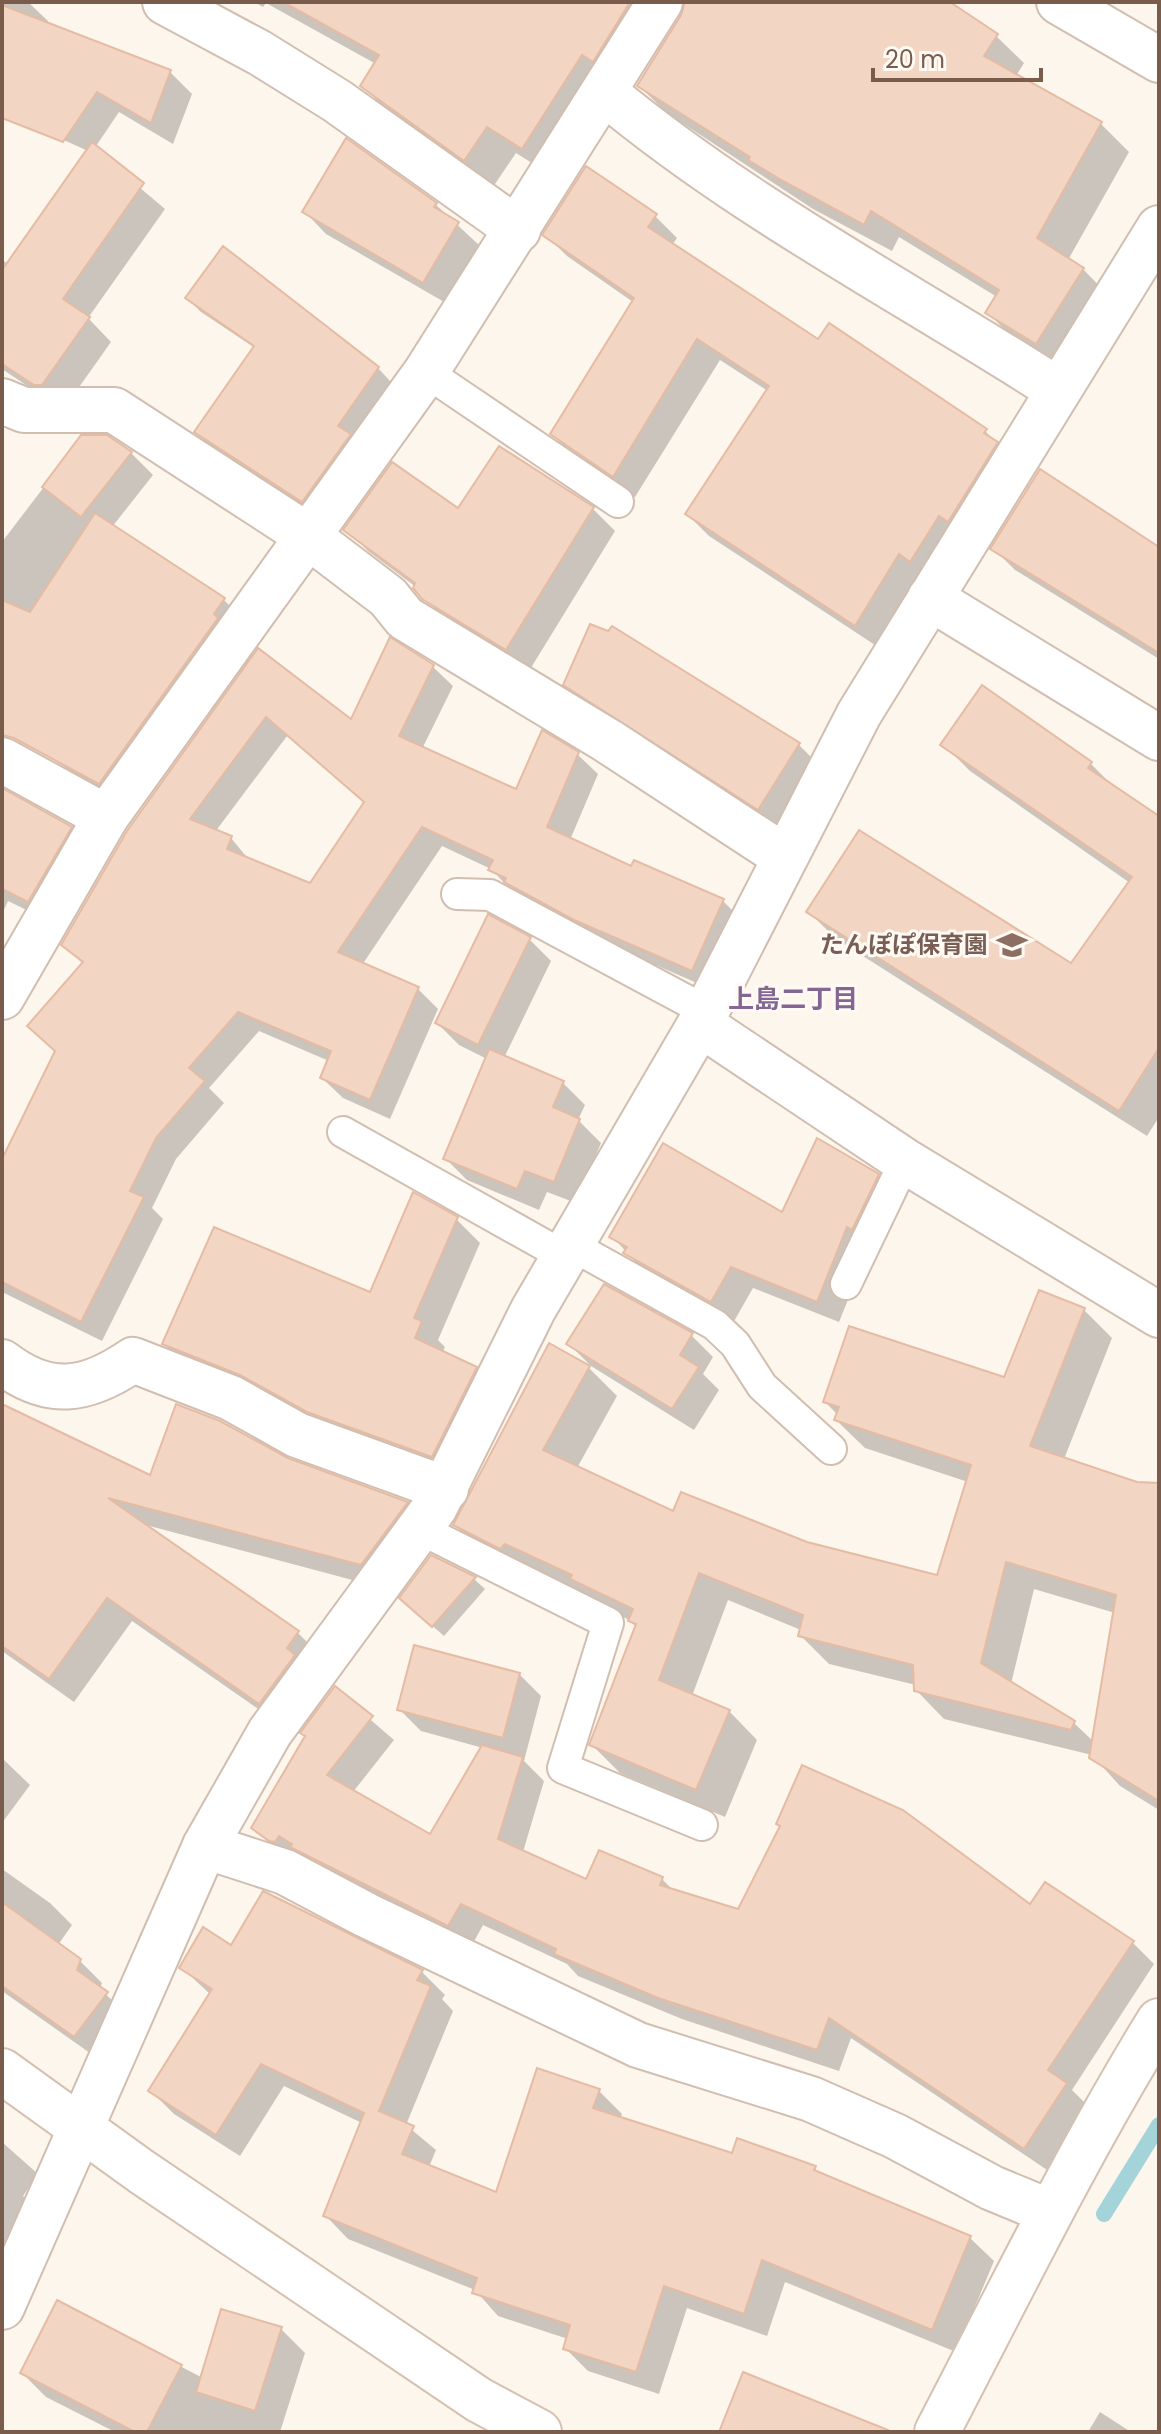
<svg xmlns="http://www.w3.org/2000/svg" width="1161" height="2434" font-family="Poppins,'Noto Sans JP',sans-serif">
	<style>
		.shadow { fill: #0003; fill-rule: evenodd }
		.lines { fill: none; stroke-linecap: round; stroke-linejoin: round }
		.stream { stroke: #a5d3da; stroke-width: 16 }
		.building { fill: #f3d5c3; stroke: #e6bba3; stroke-width: 2; fill-rule: evenodd }
		.lane-casing { stroke: #d1beb0; stroke-width: 34 }
		.street-casing { stroke: #d1beb0; stroke-width: 48 }
		.secondary-casing { stroke: #d6c0b0; stroke-width: 48 }
		.lane { stroke: #fff; stroke-width: 30 }
		.street { stroke: #fff; stroke-width: 44 }
		.secondary { stroke: #fff; stroke-width: 44 }
		.labels { text-anchor: middle; stroke-width: 6; stroke-linejoin: round; paint-order: stroke }
		.education-label { font-size: 24px; font-weight: bold; fill: #785e54; stroke: #fffaf3; text-anchor: end }
		.neighbourhood-label { font-size: 26px; font-weight: bold; fill: #846695; stroke: #fffaf3 }
	</style>
	<rect width="100%" height="100%" fill="#fdf6ec"/>
	<g class="shadow">
		<polygon points="2,2 28,2 48,21 47,24 170,72 192,94 173,144 119,112 94,149 165,209 88,318 111,342 65,407 59,407 2,369 2,260 8,264 88,151 2,112"/>
		<polygon points="254,2 946,2 996,36 1024,63 1016,76 1101,124 1129,152 1068,260 1083,269 1110,297 1064,371 1015,340 988,313 997,297 899,237 892,251 813,209 667,113 639,86 687,5 677,7 551,175 516,153 493,187 390,114 363,86 376,64 266,3 263,7"/>
		<polygon points="435,204 480,246 446,303 326,234 305,212"/>
		<polygon points="655,216 677,238 672,245 818,342 985,431 1007,453 878,647 709,536 687,514 768,391 720,360 635,497 574,456 552,434 633,302 567,256 545,234"/>
		<polygon points="187,298 378,368 391,382 352,439 316,515 210,446 197,432 255,348 201,312"/>
		<polygon points="82,437 106,437 131,453 153,475 112,527 223,599 245,621 121,805 18,736 2,720 2,542"/>
		<polygon points="593,509 615,531 529,671 446,621 416,587 368,551 346,529 458,511"/>
		<polygon points="993,548 1159,549 1159,659 1015,570"/>
		<path d="M259 651 352 722 432 666 453 686 422 749 517 792 577 754 598 774 570 840 632 868 723 901 743 921 713 990 596 939 511 890 491 869 442 846 362 965 418 989 438 1009 390 1119 343 1098 322 1078 329 1061 259 1031 209 1088 224 1103 176 1159 152 1208 163 1219 102 1341 2 1292V1163L56 1052 29 1026 83 964 64 944ZM287 736 366 803 310 885 250 861 231 838 215 832Z"/>
		<polygon points="565,684 798,744 820,766 781,830 588,706"/>
		<polygon points="983,688 1091,764 1117,790 1159,819 1159,1117 1147,1136 836,939 809,912 1071,966 1130,883 970,771 943,744"/>
		<polygon points="2,791 70,828 92,850 51,922 8,901 2,914"/>
		<polygon points="529,939 551,961 504,1058 563,1083 585,1105 578,1120 601,1143 576,1203 547,1192 539,1210 467,1180 445,1158 487,1059 459,1045 437,1023"/>
		<polygon points="878,1175 900,1197 869,1248 839,1322 753,1288 733,1323 647,1275 612,1236 783,1215"/>
		<polygon points="456,1219 480,1243 438,1340 445,1347 442,1353 476,1368 499,1392 456,1480 188,1368 164,1344 371,1295"/>
		<path d="M1084 1310 1112 1338 1064 1459 1159 1505V1810L1120 1786 1092 1755 944 1719 916 1690V1685L829 1664 800 1635 801 1630 728 1600 692 1696 729 1711 757 1740 725 1817 620 1773 591 1744 637 1628 629 1620 534 1571 484 1553 455 1525 589 1368 617 1396 577 1468 674 1514 938 1577 968 1482 865 1448 836 1420 838 1415 825 1402 1005 1380ZM1034 1589 1115 1613 1094 1742 1074 1723 1011 1684Z"/>
		<polygon points="691,1335 713,1357 703,1374 719,1390 694,1430 591,1366 569,1344"/>
		<polygon points="2,1403 18,1414 151,1478 287,1460 407,1503 431,1527 386,1589 142,1524 298,1633 322,1657 284,1727 132,1621 74,1702 2,1651"/>
		<polygon points="474,1579 485,1589 444,1636 413,1609"/>
		<polygon points="519,1674 541,1696 524,1761 544,1781 523,1852 587,1882 662,1879 675,1892 739,1912 1031,1907 1132,1942 1154,1964 1072,2090 1088,2106 1047,2170 851,2038 839,2071 682,2019 578,1976 567,1964 483,1925 471,1947 276,1850 254,1828 335,1689 394,1740 353,1792 431,1837 483,1748 421,1731 399,1709"/>
		<polygon points="2,1758 30,1785 2,1823"/>
		<polygon points="2,1869 50,1903 72,1925 58,1945 80,1961 102,1983 100,1989 128,2015 97,2058 2,1991"/>
		<polygon points="232,1948 422,1972 445,1995 442,1999 453,2011 406,2125 436,2150 429,2167 497,2195 599,2091 622,2114 620,2119 733,2156 814,2168 823,2176 970,2238 994,2261 956,2352 785,2282 767,2336 687,2308 659,2394 588,2371 565,2348 568,2339 498,2316 475,2290 348,2239 325,2215 362,2123 284,2086 240,2156 174,2114 151,2091 211,1995 181,1967"/>
		<polygon points="2,2142 38,2174 23,2196 41,2214 2,2263"/>
		<polygon points="58,2303 203,2378 281,2329 305,2353 280,2432 115,2432 46,2397 22,2373"/>
		<polygon points="1100,2412 1131,2432 1088,2432"/>
	</g>
	<g class="lines">
		<polyline class="stream" points="1104,2214 1159,2125"/>
	</g>
	<g class="building">
		<polygon points="283,2 630,2 593,62 582,55 522,149 487,127 464,161 360,86 379,55"/>
		<polygon points="685,2 950,2 998,34 984,56 1102,122 1037,238 1084,268 1036,344 985,313 999,290 871,211 864,225 783,181 748,160 750,157 637,86 681,15"/>
		<polygon points="2,5 171,70 151,123 97,92 63,142 2,118"/>
		<polygon points="346,138 437,203 434,207 459,222 423,283 302,212"/>
		<polygon points="92,142 144,183 63,299 90,317 42,385 34,385 2,364 2,270"/>
		<polygon points="586,166 657,214 648,227 818,339 829,323 987,429 984,433 998,442 948,522 939,516 910,562 899,554 855,626 685,514 769,386 697,339 613,477 550,434 634,298 542,235"/>
		<polygon points="223,246 379,367 338,426 351,434 302,502 194,432 254,346 185,298"/>
		<polygon points="81,435 107,435 132,452 81,517 42,487"/>
		<polygon points="499,446 594,507 506,650 422,599 413,588 415,583 343,530 392,462 458,508"/>
		<polygon points="1040,469 1159,547 1159,653 990,549"/>
		<polygon points="95,513 225,598 214,614 218,618 99,784 14,738 2,735 2,600 30,612"/>
		<polygon points="590,624 608,631 612,626 800,743 758,810 563,685"/>
		<path d="M390 637 434 665 399 736 516 789 542 730 579 752 547 827 631 866 634 860 724 899 692 971 574 920 504 882 506 878 488 870 493 860 422 827 338 952 419 987 370 1100 320 1078 331 1051 238 1012 189 1068 205 1081 156 1138 130 1191 144 1197 81 1322 2 1282V1159L55 1051 27 1026 83 962 61 945 127 831 258 648 351 719ZM266 717 364 802 310 883 227 849 232 836 190 819Z"/>
		<polygon points="982,685 1092,762 1088,768 1159,816 1159,1048 1119,1111 806,912 859,830 1071,963 1132,877 940,745"/>
		<polygon points="2,788 72,827 28,902 2,889"/>
		<polygon points="488,914 531,937 478,1045 435,1023"/>
		<polygon points="489,1049 564,1081 553,1107 580,1119 554,1182 525,1171 517,1189 443,1159"/>
		<polygon points="817,1138 879,1174 852,1230 847,1227 817,1302 731,1267 711,1302 623,1253 627,1247 609,1237 663,1143 782,1212"/>
		<polygon points="413,1192 458,1217 414,1318 422,1321 415,1338 477,1367 432,1457 307,1412 240,1375 162,1344 214,1227 370,1292"/>
		<polygon points="604,1284 693,1333 680,1355 699,1367 672,1409 566,1344"/>
		<polygon points="1039,1290 1085,1308 1030,1446 1137,1482 1159,1483 1159,1801 1089,1758 1116,1595 1006,1562 981,1663 1075,1721 1071,1730 914,1691 913,1665 798,1636 803,1615 699,1573 659,1680 730,1710 696,1790 589,1745 636,1624 628,1621 633,1609 570,1579 572,1575 505,1544 500,1549 453,1525 549,1343 590,1366 543,1450 673,1511 681,1492 807,1542 937,1575 971,1465 834,1420 839,1407 823,1402 849,1326 1004,1377"/>
		<polygon points="2,1404 150,1475 176,1404 220,1421 288,1458 408,1502 361,1565 108,1498 299,1631 287,1648 295,1655 259,1704 107,1598 49,1679 2,1646"/>
		<polygon points="431,1555 476,1577 432,1627 399,1598"/>
		<polygon points="414,1645 520,1673 503,1738 397,1710"/>
		<polygon points="335,1686 373,1716 327,1775 430,1834 482,1745 523,1757 498,1839 586,1879 599,1850 663,1877 660,1885 738,1909 780,1826 776,1824 802,1765 903,1810 1030,1904 1045,1882 1134,1941 1048,2070 1067,2083 1024,2149 829,2018 817,2050 658,1998 554,1954 556,1949 461,1904 448,1926 290,1847 292,1844 279,1836 275,1842 269,1841 251,1828 305,1736 300,1733"/>
		<polygon points="263,1891 423,1970 417,1980 431,1986 379,2111 414,2126 402,2154 496,2192 537,2068 600,2089 593,2108 732,2153 737,2138 816,2166 814,2170 971,2236 932,2330 762,2260 744,2314 664,2286 636,2372 563,2349 570,2325 472,2293 477,2278 323,2216 364,2113 261,2064 216,2135 148,2091 212,1989 179,1968 203,1927 231,1945"/>
		<polygon points="2,1902 81,1959 77,1970 108,1992 74,2037 2,1986"/>
		<polygon points="57,2300 182,2365 147,2432 135,2432 20,2373"/>
		<polygon points="221,2309 282,2327 255,2411 196,2392"/>
		<polygon points="743,2372 888,2430 887,2432 719,2432"/>
	</g>
	<g class="lines">
		<g class="lane-casing">
			<g id="lane">
				<polyline points="426,372 618,502"/>
				<polyline points="457,894 490,895 706,1011"/>
				<polyline points="343,1132 564,1256"/>
				<polyline points="571,1245 715,1325 735,1344 762,1386 831,1449"/>
				<polyline points="846,1284 905,1161"/>
				<polyline points="420,1529 608,1623 563,1768 702,1825"/>
			</g>
		</g>
		<g class="street-casing">
			<g id="street">
				<polyline points="165,2 260,53 337,101 518,230"/>
				<polyline points="1059,2 1159,60"/>
				<path d="M604 92C743 208 906 292 1058 390"/>
				<polyline points="2,401 24,410 114,410 308,536 388,597 405,618 608,741 785,857"/>
				<polyline points="930,598 1159,738"/>
				<polyline points="2,760 106,817"/>
				<polyline points="2,997 106,817 426,372 660,2"/>
				<polyline points="700,1024 905,1161 1159,1315"/>
				<path d="M2 1362C49 1398 86 1392 133 1360L231 1398 297 1435 446 1489"/>
				<polyline points="205,1846 285,1872 366,1915 638,2045 811,2099 895,2136 992,2188 1050,2212"/>
				<polyline points="2,2307 205,1846 270,1732 435,1507 533,1310 700,1024 859,714 1159,228"/>
			</g>
		</g>
		<g class="secondary-casing">
			<g id="secondary">
				<polyline points="2,2071 142,2172 479,2400 539,2432"/>
				<path d="M937 2432C1009 2294 1077 2154 1159 2021"/>
			</g>
		</g>
		<use href="#lane" class="lane"/>
		<use href="#street" class="street"/>
		<use href="#secondary" class="secondary"/>
	</g>
	<defs>
		<g id="school-bare" transform="scale(2.4)"><path d="M0-5L7-2L0 1L-7-2ZM-4 1L0 2.5L4 1V4Q0 6-4 4Z" fill="#8d6e63" stroke="#fffaf3" stroke-width="2.5" paint-order="stroke"/></g>
	</defs>
	<g fill-rule="evenodd">
		<use href="#school-bare" x="1012" y="945"/>
	</g>
	<g class="labels">
		<g class="education-label">
			<text x="988" y="953">たんぽぽ保育園</text>
		</g>
		<g class="neighbourhood-label">
			<text x="793" y="1008">上島二丁目</text>
		</g>
	</g>
	<rect width="1161" height="2434" fill="none" stroke="#7a5c4d" stroke-width="8"/>
	<path d="M873 68v12h168v-12" fill="none" stroke="#7a5c4d" stroke-width="4"/>
	<text x="885" y="68" font-size="24" fill="#7a5c4d" stroke="#fffaf3" stroke-width="6" paint-order="stroke">20 m</text>
</svg>
